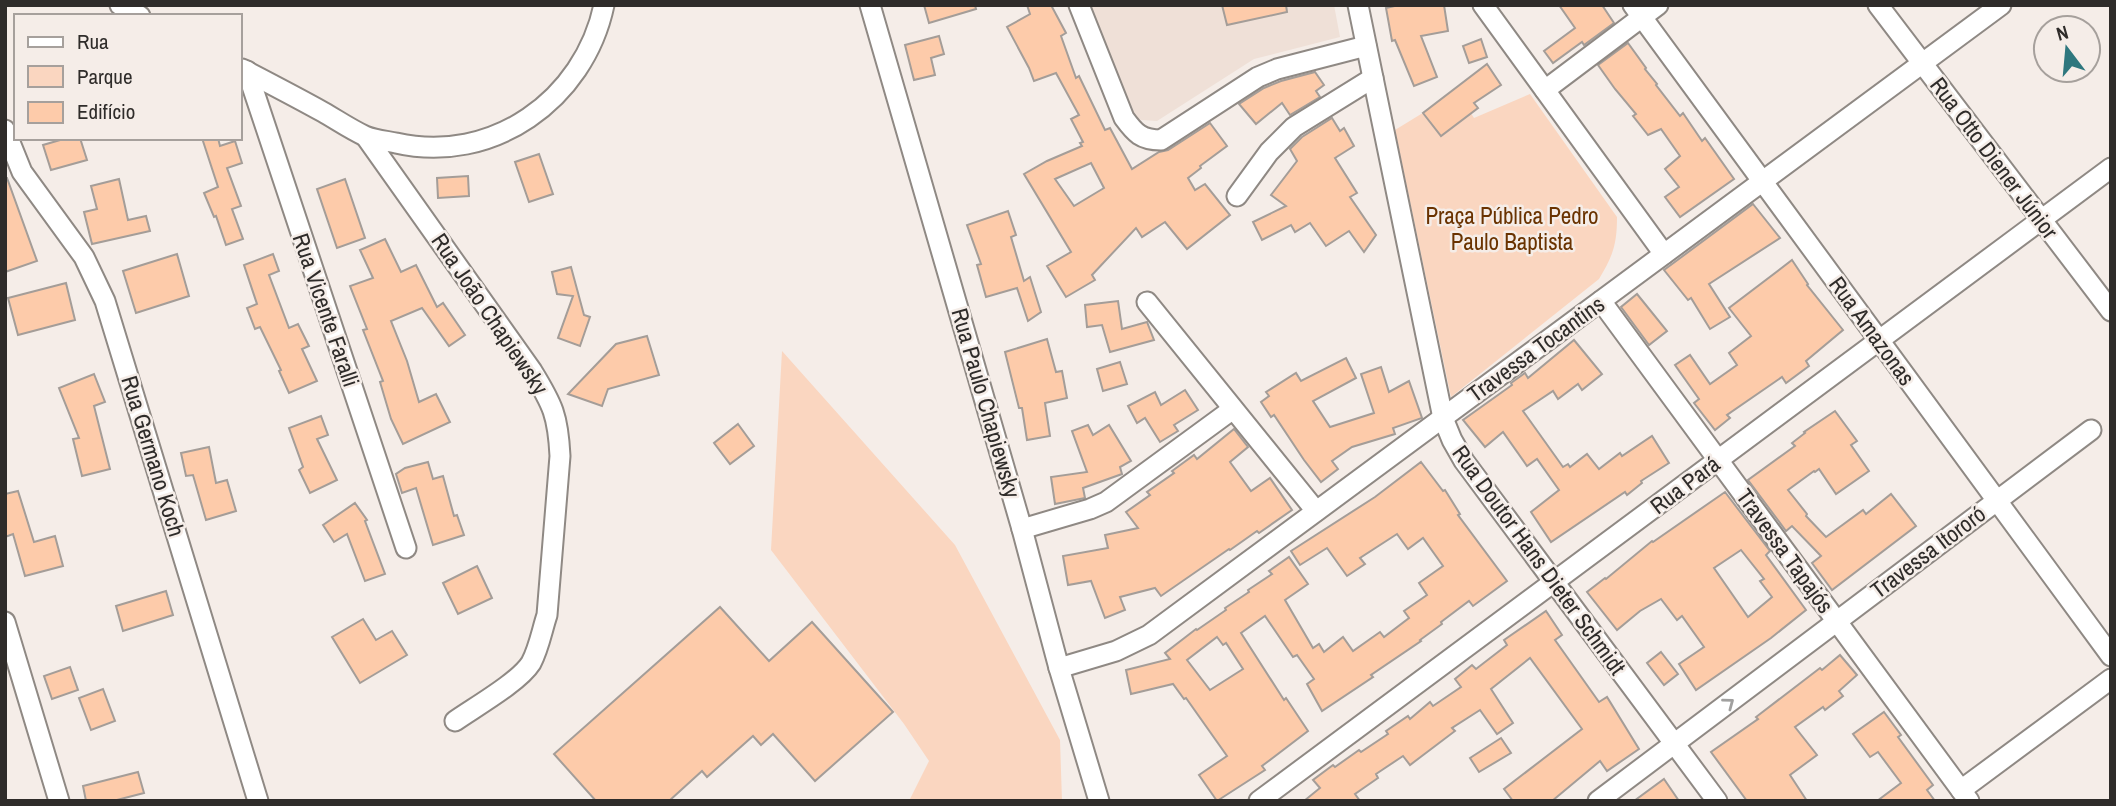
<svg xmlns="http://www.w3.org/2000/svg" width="2116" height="806" font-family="'Archivo Narrow',sans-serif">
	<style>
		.built { fill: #efe0d7 }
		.green { fill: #fad6c0 }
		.building { fill: #fdcbaa; stroke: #a49d98; stroke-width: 2; fill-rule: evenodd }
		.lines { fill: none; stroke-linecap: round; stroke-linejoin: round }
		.minor-casing { stroke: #8f8984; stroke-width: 23 }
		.minor { stroke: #fff; stroke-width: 19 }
		.oneway { stroke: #a1a09f }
		.labels { text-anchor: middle; stroke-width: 5; stroke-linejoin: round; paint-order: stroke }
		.street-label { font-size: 23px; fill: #2f2c2a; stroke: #f5ede8 }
		.park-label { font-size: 23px; fill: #6a3301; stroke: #f5ede8 }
	</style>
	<rect width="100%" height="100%" fill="#f5ede8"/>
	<polygon class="built" points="1083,5 1334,5 1340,37 1254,59 1157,121 1142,120 1131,118"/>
	<g class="green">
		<path d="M1457 92 1474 118 1530 94 1617 217C1617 244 1613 256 1599 279L1451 397 1395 130Z"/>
		<polygon points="782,351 955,545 1060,740 1062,801 909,801 929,761 904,724 771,550"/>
	</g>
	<g class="building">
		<polygon points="924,5 975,5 976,9 929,23"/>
		<path d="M1027 5H1051L1066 33 1061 36 1076 78 1079 76 1105 130 1110 128 1132 169 1159 152 1168 150 1210 123 1227 146 1200 166 1201 168 1188 178 1195 190 1205 184 1230 215 1187 249 1165 222 1142 237 1136 228 1092 275 1095 280 1066 297 1047 266 1071 252 1024 174 1047 161 1082 146 1080 143 1083 142 1071 119 1079 115 1056 73 1034 81 1029 68 1007 27 1030 14ZM1091 163 1104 188 1074 206 1055 179Z"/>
		<polygon points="1222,5 1286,5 1287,12 1227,25"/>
		<polygon points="1399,5 1444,5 1448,31 1421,36 1437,77 1414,86 1395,40 1392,41 1386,8"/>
		<polygon points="1559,5 1602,5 1614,23 1584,45 1582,42 1553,63 1544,51 1575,28"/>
		<polygon points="939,36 944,54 931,58 935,75 914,80 905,45"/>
		<polygon points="1481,39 1487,57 1469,63 1463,46"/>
		<polygon points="1628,43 1646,68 1645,69 1657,84 1656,85 1680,116 1683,113 1702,141 1705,138 1734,179 1680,217 1665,197 1679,187 1665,169 1680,156 1661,129 1648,135 1633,116 1636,114 1615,89 1598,65"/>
		<polygon points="1487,64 1501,85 1474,103 1478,108 1441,136 1423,113"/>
		<polygon points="1315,72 1324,85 1316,91 1320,97 1290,115 1282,103 1256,124 1239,104 1264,88 1281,81"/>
		<polygon points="1332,118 1340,131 1344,128 1354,146 1335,158 1357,193 1350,197 1376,235 1364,252 1349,231 1326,246 1310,223 1295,232 1291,225 1262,240 1253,222 1286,206 1271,195 1297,161 1290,149 1302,137"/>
		<polygon points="67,138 80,138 87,160 51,170 43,145"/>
		<polygon points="202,138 218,138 220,146 235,141 242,163 227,168 241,206 232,209 243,239 226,245 216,216 214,217 204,193 218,187"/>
		<polygon points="539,154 553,194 529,202 515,162"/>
		<polygon points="468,176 469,196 438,198 437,178"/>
		<polygon points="5,178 7,178 37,261 5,272"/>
		<polygon points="119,179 128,220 146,216 150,231 92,244 84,212 97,209 91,186"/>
		<polygon points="345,179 365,238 337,248 317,189"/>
		<polygon points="1753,204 1780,238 1709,284 1730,317 1710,329 1691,298 1688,300 1664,270"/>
		<polygon points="1008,211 1016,235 1011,237 1024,281 1030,277 1041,312 1028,321 1017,288 986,297 977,265 981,264 967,225"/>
		<polygon points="385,239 401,272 416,265 437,307 443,303 465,335 449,346 422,308 391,321 407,361 419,402 436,394 450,422 403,444 391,419 380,382 383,381 363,330 367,329 350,286 373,278 360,250"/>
		<polygon points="177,254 189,296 136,313 123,271"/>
		<polygon points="273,254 279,271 269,275 289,328 298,324 309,346 302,349 317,381 289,393 279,371 281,370 260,327 255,329 247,308 257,304 244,265"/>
		<polygon points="1792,260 1808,284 1807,285 1843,330 1806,361 1809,366 1786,383 1782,377 1727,415 1730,418 1715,430 1694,403 1699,399 1675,365 1690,355 1710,384 1737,365 1729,353 1751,336 1729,308"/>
		<polygon points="571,267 584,315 590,317 580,346 558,338 573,296 557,294 552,272"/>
		<polygon points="66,283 75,320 18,335 8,298"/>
		<polygon points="1637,294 1667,331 1649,345 1621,307"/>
		<polygon points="1118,301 1122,329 1147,322 1154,340 1110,352 1102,325 1087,327 1085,305"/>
		<polygon points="647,336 659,375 608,389 602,406 568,394 616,344"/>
		<polygon points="1047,339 1056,372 1062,371 1067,398 1045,403 1050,436 1027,440 1022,408 1019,408 1005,352"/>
		<polygon points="1574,340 1602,374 1582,390 1578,384 1558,399 1553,391 1523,411 1563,467 1568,464 1570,467 1587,454 1599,469 1620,453 1622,456 1652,436 1669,463 1641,481 1642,483 1627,495 1625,492 1551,542 1531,512 1559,490 1537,459 1527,466 1503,432 1485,447 1463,420 1512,385 1511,383 1525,373 1528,378"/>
		<polygon points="1346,358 1356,378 1313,401 1330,427 1374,413 1361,374 1381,367 1389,392 1409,381 1422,418 1393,428 1395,434 1352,447 1332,461 1338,469 1321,482 1304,460 1274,415 1271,417 1261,402 1269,396 1266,392 1296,373 1301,381"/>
		<polygon points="1120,362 1127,384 1103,391 1097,369"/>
		<polygon points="94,374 105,402 94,406 110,469 82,476 73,439 79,438 59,388"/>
		<polygon points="1185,390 1198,410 1174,425 1178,431 1160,442 1145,418 1137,423 1128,406 1155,392 1161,405"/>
		<polygon points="1835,411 1857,441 1851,445 1869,471 1836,494 1819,469 1815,472 1814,471 1788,490 1807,514 1806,516 1826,537 1863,510 1866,514 1891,494 1916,526 1832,590 1812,563 1821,556 1792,526 1786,531 1748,480 1795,446 1792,443 1805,433 1804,432"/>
		<polygon points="321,416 328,435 317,439 337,480 310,493 299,470 303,467 289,428"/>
		<polygon points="738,424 754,446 730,464 714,443"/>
		<polygon points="1088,425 1093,435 1109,425 1131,461 1120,467 1122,474 1083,488 1085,498 1055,504 1051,477 1087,472 1072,431"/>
		<polygon points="1234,429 1248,447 1230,462 1251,491 1270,478 1292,510 1259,533 1257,531 1230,550 1229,549 1161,596 1155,588 1120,597 1125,610 1105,618 1091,581 1068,585 1063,556 1108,548 1105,535 1138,528 1126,512 1150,495 1147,492 1174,473 1172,471 1194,455 1197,459"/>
		<polygon points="209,447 216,483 227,480 236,511 206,520 193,475 186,476 181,453"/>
		<polygon points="428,462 433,479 443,476 454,516 457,515 464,535 433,545 416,488 402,493 396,474 405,468"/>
		<path d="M1421 462 1443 491 1445 490 1460 514 1458 515 1507 581 1473 606 1469 601 1441 622 1442 624 1420 640 1421 641 1371 675 1373 677 1322 711 1307 684 1314 679 1297 655 1293 657 1265 616 1241 633 1284 700 1286 698 1308 731 1262 766 1265 770 1217 801 1199 775 1227 756 1186 698 1184 699 1173 684 1131 694 1126 670 1170 659 1165 653 1196 629 1197 630 1226 610 1225 608 1249 592 1248 590 1272 574 1269 571 1289 557 1308 584 1285 600 1313 648 1319 644 1324 652 1343 637 1353 651 1380 632 1384 637 1409 618 1404 611 1427 595 1419 583 1443 566 1423 538 1408 549 1397 534 1360 558 1365 564 1347 576 1327 548 1300 565 1291 551 1375 497ZM1217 637 1223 645 1226 643 1243 669 1210 690 1187 660Z"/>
		<polygon points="18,491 34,542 55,536 63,566 25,576 13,534 5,537 5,494"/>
		<path d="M1725 492 1770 551 1766 555 1806 610 1771 638 1696 690 1679 664 1704 647 1682 616 1677 620 1661 599 1640 611 1617 630 1587 592 1605 578 1606 579 1652 541 1653 542ZM1741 550 1764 579 1760 581 1772 597 1748 617 1714 568Z"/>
		<polygon points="355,503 367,520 365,521 385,574 365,581 347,534 334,542 323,525"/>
		<polygon points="477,566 492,598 458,614 443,583"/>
		<polygon points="166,591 173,615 123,631 116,606"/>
		<polygon points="720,607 769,661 812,622 893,712 815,781 773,734 761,745 753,736 707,777 702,771 669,801 596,801 554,754"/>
		<polygon points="1546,611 1562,635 1555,640 1599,702 1607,697 1639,749 1607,771 1600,761 1552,801 1513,801 1504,789 1582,729 1530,658 1491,689 1513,723 1497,734 1480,710 1452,728 1455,731 1410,765 1403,756 1376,774 1378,778 1355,794 1360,801 1304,801 1320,788 1313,780 1333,765 1335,767 1359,750 1361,752 1388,734 1386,731 1408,716 1410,719 1430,702 1433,706 1461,687 1455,679 1472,665 1476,669 1507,645 1504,640"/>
		<polygon points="363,619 376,640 392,631 407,655 360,683 332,637"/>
		<polygon points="1661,652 1678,674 1664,685 1647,663"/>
		<polygon points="1840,655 1857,675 1839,691 1843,696 1825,710 1823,707 1795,727 1817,755 1790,775 1807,801 1747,801 1711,752 1758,719 1756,717 1820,668 1822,670"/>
		<polygon points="70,667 78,690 52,699 44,676"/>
		<polygon points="103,689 115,721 91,730 79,698"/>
		<polygon points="1884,712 1901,735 1898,737 1933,785 1927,790 1935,801 1877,801 1901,783 1878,752 1870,757 1853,734"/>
		<polygon points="1501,738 1511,753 1479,772 1470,758"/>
		<polygon points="138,772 144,793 113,801 86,801 83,786"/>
		<polygon points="1664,779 1679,801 1634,801"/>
	</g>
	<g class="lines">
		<g class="minor-casing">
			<g id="minor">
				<polyline points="120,5 140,16"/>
				<polyline points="870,5 1022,529 1059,668 1099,801"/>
				<path d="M1079 5 1124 118C1135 133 1141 140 1161 140L1258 77 1277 69 1366 46"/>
				<polyline points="1358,5 1443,418 1452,440 1464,461 1717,801"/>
				<polyline points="1483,5 1664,254"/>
				<polyline points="1633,5 2111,656"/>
				<polyline points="1878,5 2111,311"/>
				<path d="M242 69C269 83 296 97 323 112 337 120 350 129 365 136 374 140 386 141 396 143 492 165 584 100 604 5"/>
				<polyline points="247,71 406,548"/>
				<polyline points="1545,90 1658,5"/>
				<polyline points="5,130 22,172 84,257 105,301 258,801"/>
				<path d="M366 137 532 371C553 405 558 416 560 456L547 615C542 630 539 648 531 663 519 682 475 707 455 721"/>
				<polyline points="1237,196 1269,152 1294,127 1373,78"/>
				<polyline points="1601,301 1969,801"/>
				<polyline points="1147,302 1316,511"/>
				<polyline points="1022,529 1090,509 1106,502 1233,409"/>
				<polyline points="5,622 59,801"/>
				<polyline points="1059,668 1116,651 1149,635 2001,5"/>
				<polyline points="1961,790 2111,679"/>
				<polyline points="1259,801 2111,168"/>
				<polyline points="1598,801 2091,430"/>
			</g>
		</g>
		<use href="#minor" class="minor"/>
	</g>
	<defs><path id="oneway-chevron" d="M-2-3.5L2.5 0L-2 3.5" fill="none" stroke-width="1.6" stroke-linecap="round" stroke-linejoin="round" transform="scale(1.75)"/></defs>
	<use class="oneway" href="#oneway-chevron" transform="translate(1729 703) rotate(-37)"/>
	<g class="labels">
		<g class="street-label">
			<text transform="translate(1994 158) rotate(53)" y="8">Rua Otto Diener Júnior</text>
			<text transform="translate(326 310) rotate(71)" y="8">Rua Vicente Faralli</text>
			<text transform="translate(490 314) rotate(56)" y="8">Rua João Chapiewsky</text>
			<text transform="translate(1872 331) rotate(54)" y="8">Rua Amazonas</text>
			<text transform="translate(1536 349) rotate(-36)" y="8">Travessa Tocantins</text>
			<text transform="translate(986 403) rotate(74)" y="8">Rua Paulo Chapiewsky</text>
			<text transform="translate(153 456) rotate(73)" y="8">Rua Germano Koch</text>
			<text transform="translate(1685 485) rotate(-37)" y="8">Rua Pará</text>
			<text transform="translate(1785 551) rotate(54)" y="8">Travessa Tapajós</text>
			<text transform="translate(1928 552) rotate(-37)" y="8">Travessa Itororó</text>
			<text transform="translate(1539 560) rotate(54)" y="8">Rua Doutor Hans Dieter Schmidt</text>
		</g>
		<g class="park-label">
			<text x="1512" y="224">Praça Pública Pedro<tspan x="1512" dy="26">Paulo Baptista</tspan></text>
		</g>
	</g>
	<rect width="2116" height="806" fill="none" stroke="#2f2c2a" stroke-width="14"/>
	<rect x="14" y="14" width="228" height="126" fill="#f5ede8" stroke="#a6a09c" stroke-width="2"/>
	<rect x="28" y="37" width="35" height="10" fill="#ffffff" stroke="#a6a09c" stroke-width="2"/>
	<text x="77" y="49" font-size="21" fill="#2f2c2a">Rua</text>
	<rect x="28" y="66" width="35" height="21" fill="#fad6c0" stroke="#a6a09c" stroke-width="2"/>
	<text x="77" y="84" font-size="21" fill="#2f2c2a">Parque</text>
	<rect x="28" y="102" width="35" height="21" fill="#fdcbaa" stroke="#a6a09c" stroke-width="2"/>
	<text x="77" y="119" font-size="21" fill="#2f2c2a">Edifício</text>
	<g transform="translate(2067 49) rotate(344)"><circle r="33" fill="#f5ede8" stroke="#a6a09c" stroke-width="2"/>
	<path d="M0-5L12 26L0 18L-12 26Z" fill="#2e777e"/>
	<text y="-10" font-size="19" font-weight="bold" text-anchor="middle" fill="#2f2c2a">N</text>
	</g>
</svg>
